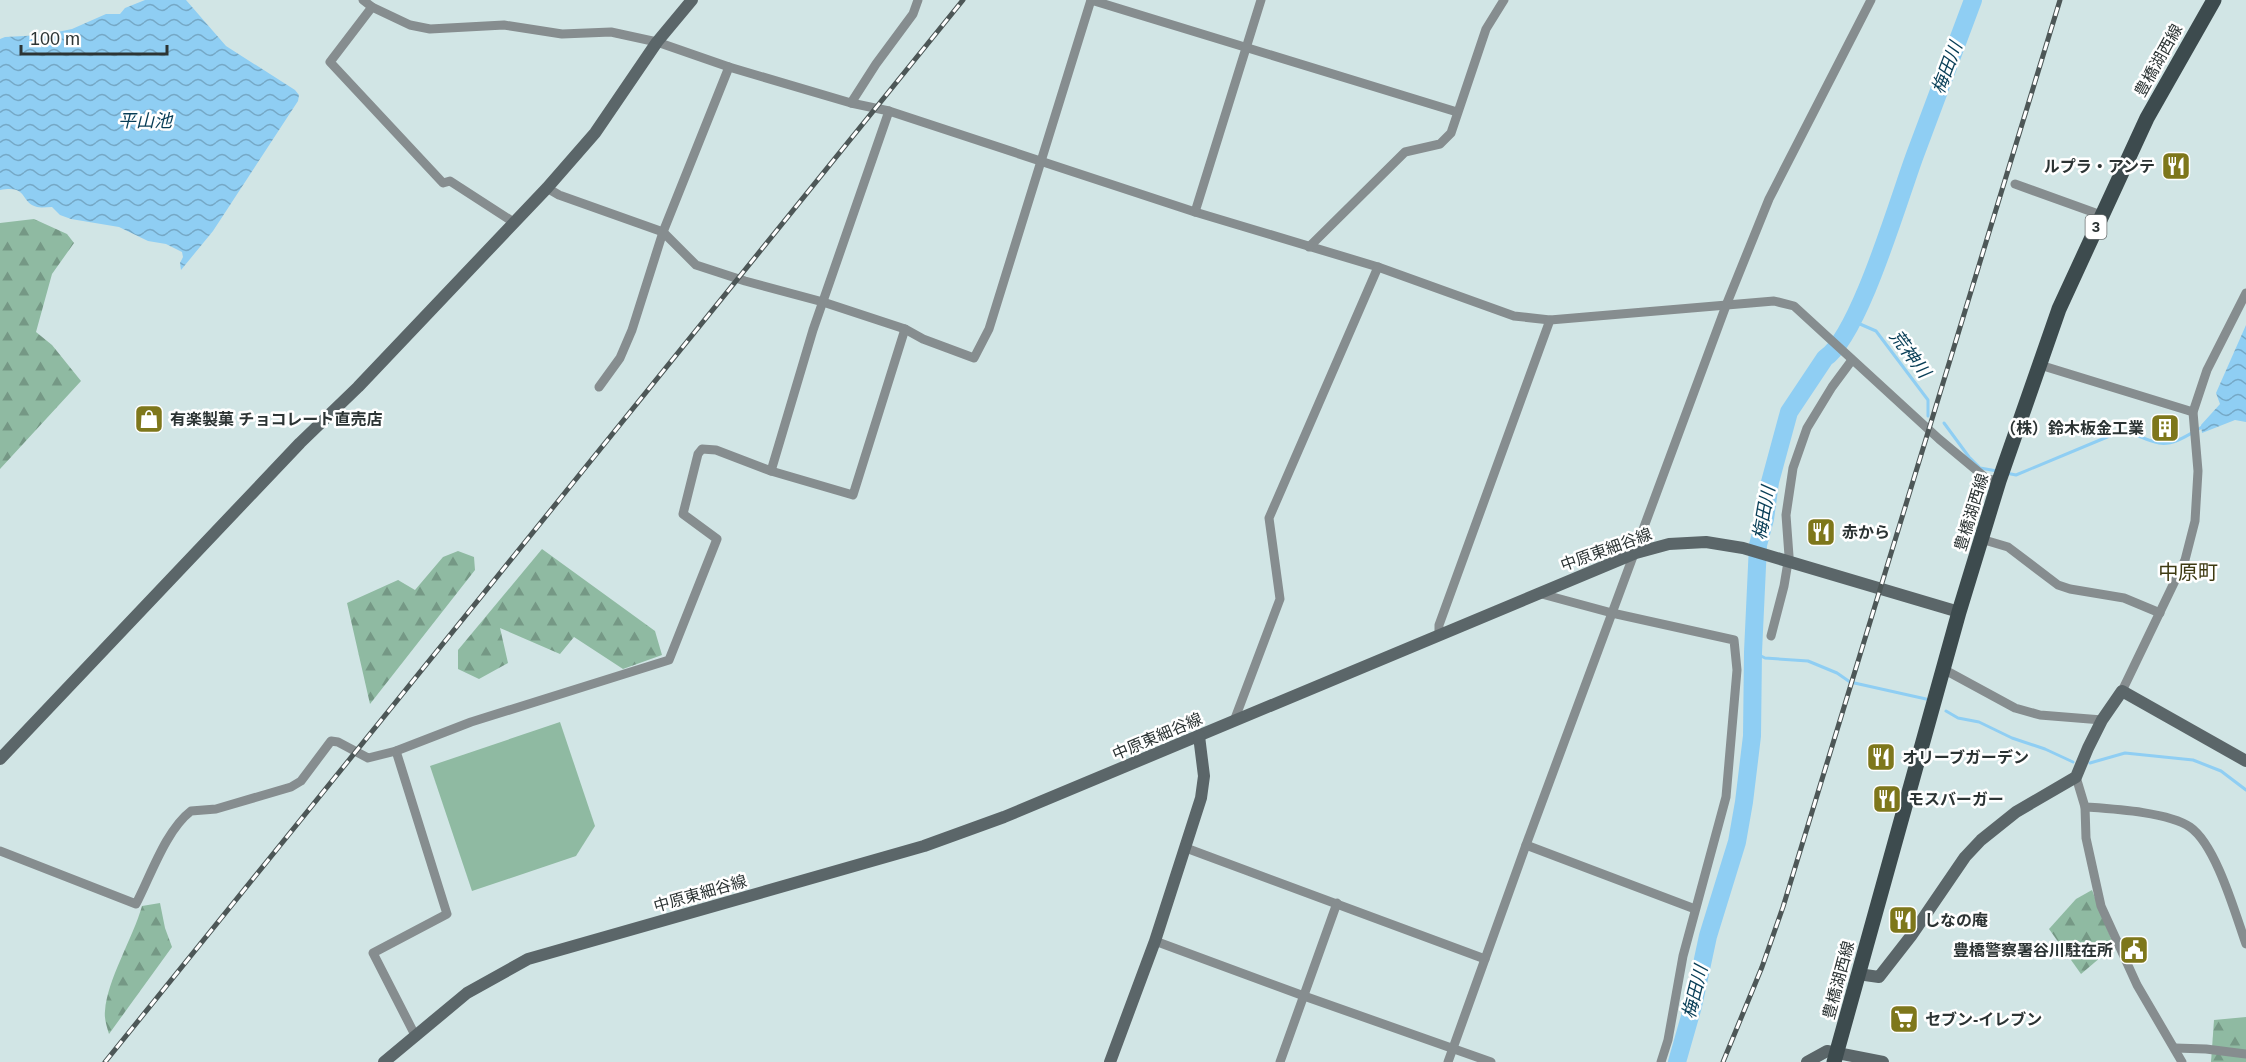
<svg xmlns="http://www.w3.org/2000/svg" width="2246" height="1062" font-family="Arial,'Noto Sans JP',sans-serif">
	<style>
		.forest { fill: url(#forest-firs) }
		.garden { fill: #8fbaa2 }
		.water { fill: url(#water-waves) }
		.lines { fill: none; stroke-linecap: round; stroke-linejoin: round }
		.stream { stroke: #8fcef3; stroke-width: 3 }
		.river { stroke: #8fcef3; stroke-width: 18 }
		.street { stroke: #868d8f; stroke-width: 9 }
		.secondary { stroke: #5b6669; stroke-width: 12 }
		.primary { stroke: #3d4b4e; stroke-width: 15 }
		.rail-casing { stroke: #4d5757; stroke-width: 5 }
		.rail { stroke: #fff; stroke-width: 3; stroke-dasharray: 9; stroke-linecap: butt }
		.labels { text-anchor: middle; stroke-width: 5; stroke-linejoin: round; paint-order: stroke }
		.shield { fill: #fff; stroke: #6b7171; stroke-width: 1.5 }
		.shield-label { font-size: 15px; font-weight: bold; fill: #2c3434 }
		.street-label { font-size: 16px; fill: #2c3434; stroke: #fff }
		.poi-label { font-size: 16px; font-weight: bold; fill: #2c3434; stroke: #fff; text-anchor: start }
		.water-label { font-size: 18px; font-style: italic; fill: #073d56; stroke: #fff }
		.quarter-label { font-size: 20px; fill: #3e3a11; stroke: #fff }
	</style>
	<defs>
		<pattern id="forest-firs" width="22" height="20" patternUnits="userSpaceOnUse" patternTransform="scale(1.5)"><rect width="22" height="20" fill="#8fbaa2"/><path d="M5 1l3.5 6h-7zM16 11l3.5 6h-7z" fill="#759885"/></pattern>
		<pattern id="water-waves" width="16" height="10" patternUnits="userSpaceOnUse" patternTransform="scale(1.5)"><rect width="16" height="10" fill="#8fcef3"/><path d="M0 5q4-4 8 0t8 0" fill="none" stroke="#75a8c6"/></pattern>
	</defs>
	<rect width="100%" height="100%" fill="#d1e5e5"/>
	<g class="forest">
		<polygon points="34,219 67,234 74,243 52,274 36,332 52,345 81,381 0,469 0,223"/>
		<polygon points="542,549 655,631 662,655 623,669 574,637 560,654 500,628 508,663 479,679 458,669 458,650"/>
		<polygon points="458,551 474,557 475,570 370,704 347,603 398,580 415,590 443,557"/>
		<polygon points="2092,890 2114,946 2081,974 2049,929 2076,899"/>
		<path d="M160 903 165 928 172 947 109 1034C107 1027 104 1019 105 1011 107 980 133 938 142 906Z"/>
		<polygon points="2246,1017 2246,1062 2211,1062 2214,1020"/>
	</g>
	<polygon class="garden" points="560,722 595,826 576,856 472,891 430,766"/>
	<g class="water">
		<path d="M145 0H186L226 46 295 90 299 95 298 101 213 231 181 270 180 263 183 257 182 252 166 244 148 241 119 227 71 219 60 215 52 207C47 207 41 208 37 207 19 202 29 185 0 190V39L5 37 43 35 72 29 106 14H120L125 8Z"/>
		<polygon points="2246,325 2246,422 2235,420 2202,433 2201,425 2220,404 2216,393"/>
	</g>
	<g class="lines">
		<g class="stream">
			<polyline points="1853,321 1876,331 1928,400 1928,416"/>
			<polyline points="1944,423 1969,457 1980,468 1997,471"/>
			<path d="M2006 473 2016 475 2112 435C2136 429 2138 439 2159 443 2174 446 2191 433 2204 426"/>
			<polyline points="1753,652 1765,658 1808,661 1837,673 1850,682 1926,699"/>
			<polyline points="1946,711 1958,718 1979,722 2012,738 2045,749 2073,762"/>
			<polyline points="2090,763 2125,753 2193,760 2221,771 2246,790"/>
		</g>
		<path class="river" d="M1677 1062 1693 1006 1708 936 1737 842 1744 802 1752 736 1753 652 1758 545 1765 519 1770 482 1789 412 1825 358C1859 336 1899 198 1915 155 1934 103 1954 52 1973 0"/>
		<g class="street">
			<polyline points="363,0 372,7 410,25 430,29 504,25 562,34 611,32 657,42 729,67 851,103 889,111 1195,212 1378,267 1514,316 1550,320 1774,301 1794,306 1939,439 1987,479 1999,481"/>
			<polyline points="1091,0 1457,112"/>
			<polyline points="372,7 330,62 443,183 450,181 515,223"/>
			<polyline points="851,103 876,64 913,14 918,0"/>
			<polyline points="2015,184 2101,215"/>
			<polyline points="547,188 559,195 663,232 696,265 745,281 823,302 905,329 923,339 974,358 989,329 1091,0"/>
			<polyline points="1195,212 1261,0"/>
			<polyline points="1309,247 1405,152 1440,144 1451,133 1486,29 1504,0"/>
			<polyline points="2040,365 2193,412"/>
			<polyline points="599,387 620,358 632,330 663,232 729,67"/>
			<polyline points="771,471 813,330 889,111"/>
			<polyline points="1981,539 2008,547 2058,585 2070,589 2124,598 2160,613"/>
			<polyline points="1538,593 1612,613 1734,640 1737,670 1726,797 1683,956 1668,1040 1661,1062"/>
			<polyline points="1439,634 1439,625 1550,320"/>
			<polyline points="1771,636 1784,586 1789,556 1786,515 1793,468 1807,428 1832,387 1852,360"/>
			<polyline points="1945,670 2015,708 2040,715 2102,720"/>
			<polyline points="2122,691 2185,560 2195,521 2198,471 2193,412 2207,370 2246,293"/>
			<polyline points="1234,721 1280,599 1269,518 1378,267"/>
			<polyline points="396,751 447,914 373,953 416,1037"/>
			<polyline points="2076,777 2085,807 2086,838 2101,906 2137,985 2182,1062"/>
			<path d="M2085 807C2113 809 2168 812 2190 827 2216 845 2235 913 2246 944"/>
			<polyline points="1526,845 1695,909"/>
			<polyline points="1186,848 1485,959"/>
			<path d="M0 851 136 904C151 875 166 830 191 811L216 809 291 787 301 781 331 741 338 742 368 758 396 751 471 722 669 660 717 539 683 514 698 454 702 449 716 450 771 471 853 495 905 329"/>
			<polyline points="1155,941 1304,996 1491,1062"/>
			<polyline points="2175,1048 2206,1049 2246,1054"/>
			<polyline points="1280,1062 1337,903"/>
			<polyline points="1448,1062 1526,845 1727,303 1769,199 1871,0"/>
		</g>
		<g class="secondary">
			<polyline points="0,759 300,443 358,387 547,188 595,133 657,42 692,0"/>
			<polyline points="1858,974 1879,977 1911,936 1965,857 1981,840 2016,812 2076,777 2088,748 2102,720 2122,691 2246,761"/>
			<polyline points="384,1062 467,993 528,959 924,846 1004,817 1636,553 1669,544 1706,542 1743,548 1959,612"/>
			<polyline points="1110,1062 1155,941 1201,798 1204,776 1199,736"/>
			<polyline points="1807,1062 1827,1051 1883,1062"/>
		</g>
		<polyline class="primary" points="1834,1062 1959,612 1999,481 2059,309 2147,118 2214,0"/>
		<g class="rail-casing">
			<g id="rail">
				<polyline points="105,1062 963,0"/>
				<polyline points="1723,1062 1762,967 1783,907 2060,0"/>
			</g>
		</g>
		<use href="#rail" class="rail"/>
	</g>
	<defs>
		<g id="restaurant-square" transform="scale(1.5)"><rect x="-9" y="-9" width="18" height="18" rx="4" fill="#7e771b" stroke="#fff"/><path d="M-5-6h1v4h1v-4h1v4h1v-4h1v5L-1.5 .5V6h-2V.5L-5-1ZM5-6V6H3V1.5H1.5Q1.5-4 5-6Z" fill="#fff"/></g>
		<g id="shop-square" transform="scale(1.5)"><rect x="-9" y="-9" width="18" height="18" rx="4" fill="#7e771b" stroke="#fff"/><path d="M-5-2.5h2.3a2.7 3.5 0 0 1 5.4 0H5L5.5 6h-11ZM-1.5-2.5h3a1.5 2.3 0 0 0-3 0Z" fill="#fff"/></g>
		<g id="building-square" transform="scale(1.5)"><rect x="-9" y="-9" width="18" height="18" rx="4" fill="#7e771b" stroke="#fff"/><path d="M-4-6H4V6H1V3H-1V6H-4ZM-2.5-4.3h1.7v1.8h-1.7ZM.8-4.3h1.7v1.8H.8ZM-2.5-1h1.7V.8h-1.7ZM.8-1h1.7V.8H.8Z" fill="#fff"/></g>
		<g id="civic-square" transform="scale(1.5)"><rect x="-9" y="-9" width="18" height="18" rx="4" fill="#7e771b" stroke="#fff"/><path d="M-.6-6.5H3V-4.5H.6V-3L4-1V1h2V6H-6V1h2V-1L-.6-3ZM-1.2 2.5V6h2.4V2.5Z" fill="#fff"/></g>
		<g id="supermarket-square" transform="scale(1.5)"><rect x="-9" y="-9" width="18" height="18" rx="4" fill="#7e771b" stroke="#fff"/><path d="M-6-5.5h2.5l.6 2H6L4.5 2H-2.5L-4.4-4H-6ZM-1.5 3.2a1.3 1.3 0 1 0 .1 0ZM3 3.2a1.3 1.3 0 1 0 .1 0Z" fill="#fff"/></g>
	</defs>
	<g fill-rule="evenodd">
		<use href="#restaurant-square" x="2176" y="166"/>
		<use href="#shop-square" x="149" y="419"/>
		<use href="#building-square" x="2165" y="428"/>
		<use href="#restaurant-square" x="1821" y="532"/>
		<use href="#restaurant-square" x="1881" y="757"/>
		<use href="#restaurant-square" x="1887" y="799"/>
		<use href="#restaurant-square" x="1903" y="920"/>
		<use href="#civic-square" x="2134" y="950"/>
		<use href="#supermarket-square" x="1904" y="1019"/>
	</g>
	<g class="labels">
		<rect class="shield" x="2085.5" y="215" width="21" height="24" rx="4.5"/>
		<g class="shield-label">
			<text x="2096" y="232">3</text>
		</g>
		<g class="street-label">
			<text transform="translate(2158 60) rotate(-61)" y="6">豊橋湖西線</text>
			<text transform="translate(1971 512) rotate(-73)" y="6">豊橋湖西線</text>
			<text transform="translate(1606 549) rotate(-20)" y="6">中原東細谷線</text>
			<text transform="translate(1157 736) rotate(-23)" y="6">中原東細谷線</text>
			<text transform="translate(700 893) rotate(-16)" y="6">中原東細谷線</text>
			<text transform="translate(1838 980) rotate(-75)" y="6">豊橋湖西線</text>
		</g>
		<g class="poi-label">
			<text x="2155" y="172" text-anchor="end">ルプラ・アンテ</text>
			<text x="170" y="425">有楽製菓 チョコレート直売店</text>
			<text x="2144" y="434" text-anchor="end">（株）鈴木板金工業</text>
			<text x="1842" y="538">赤から</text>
			<text x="1902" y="763">オリーブガーデン</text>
			<text x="1908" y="805">モスバーガー</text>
			<text x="1924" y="926">しなの庵</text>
			<text x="2113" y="956" text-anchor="end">豊橋警察署谷川駐在所</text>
			<text x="1925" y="1025">セブン-イレブン</text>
		</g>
		<g class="water-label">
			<text transform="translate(1947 68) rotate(-69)" y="6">梅田川</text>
			<text x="145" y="127">平山池</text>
			<text transform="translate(1910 354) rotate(53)" y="6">荒神川</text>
			<text transform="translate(1764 513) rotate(-80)" y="6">梅田川</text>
			<text transform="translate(1695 992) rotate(-76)" y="6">梅田川</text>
		</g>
		<g class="quarter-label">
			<text x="2188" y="579">中原町</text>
		</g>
	</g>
	<path d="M21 45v9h146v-9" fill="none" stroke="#2c3434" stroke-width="3"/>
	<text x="30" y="45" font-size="18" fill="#2c3434" stroke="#ffffff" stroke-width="4.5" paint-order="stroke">100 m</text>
</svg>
